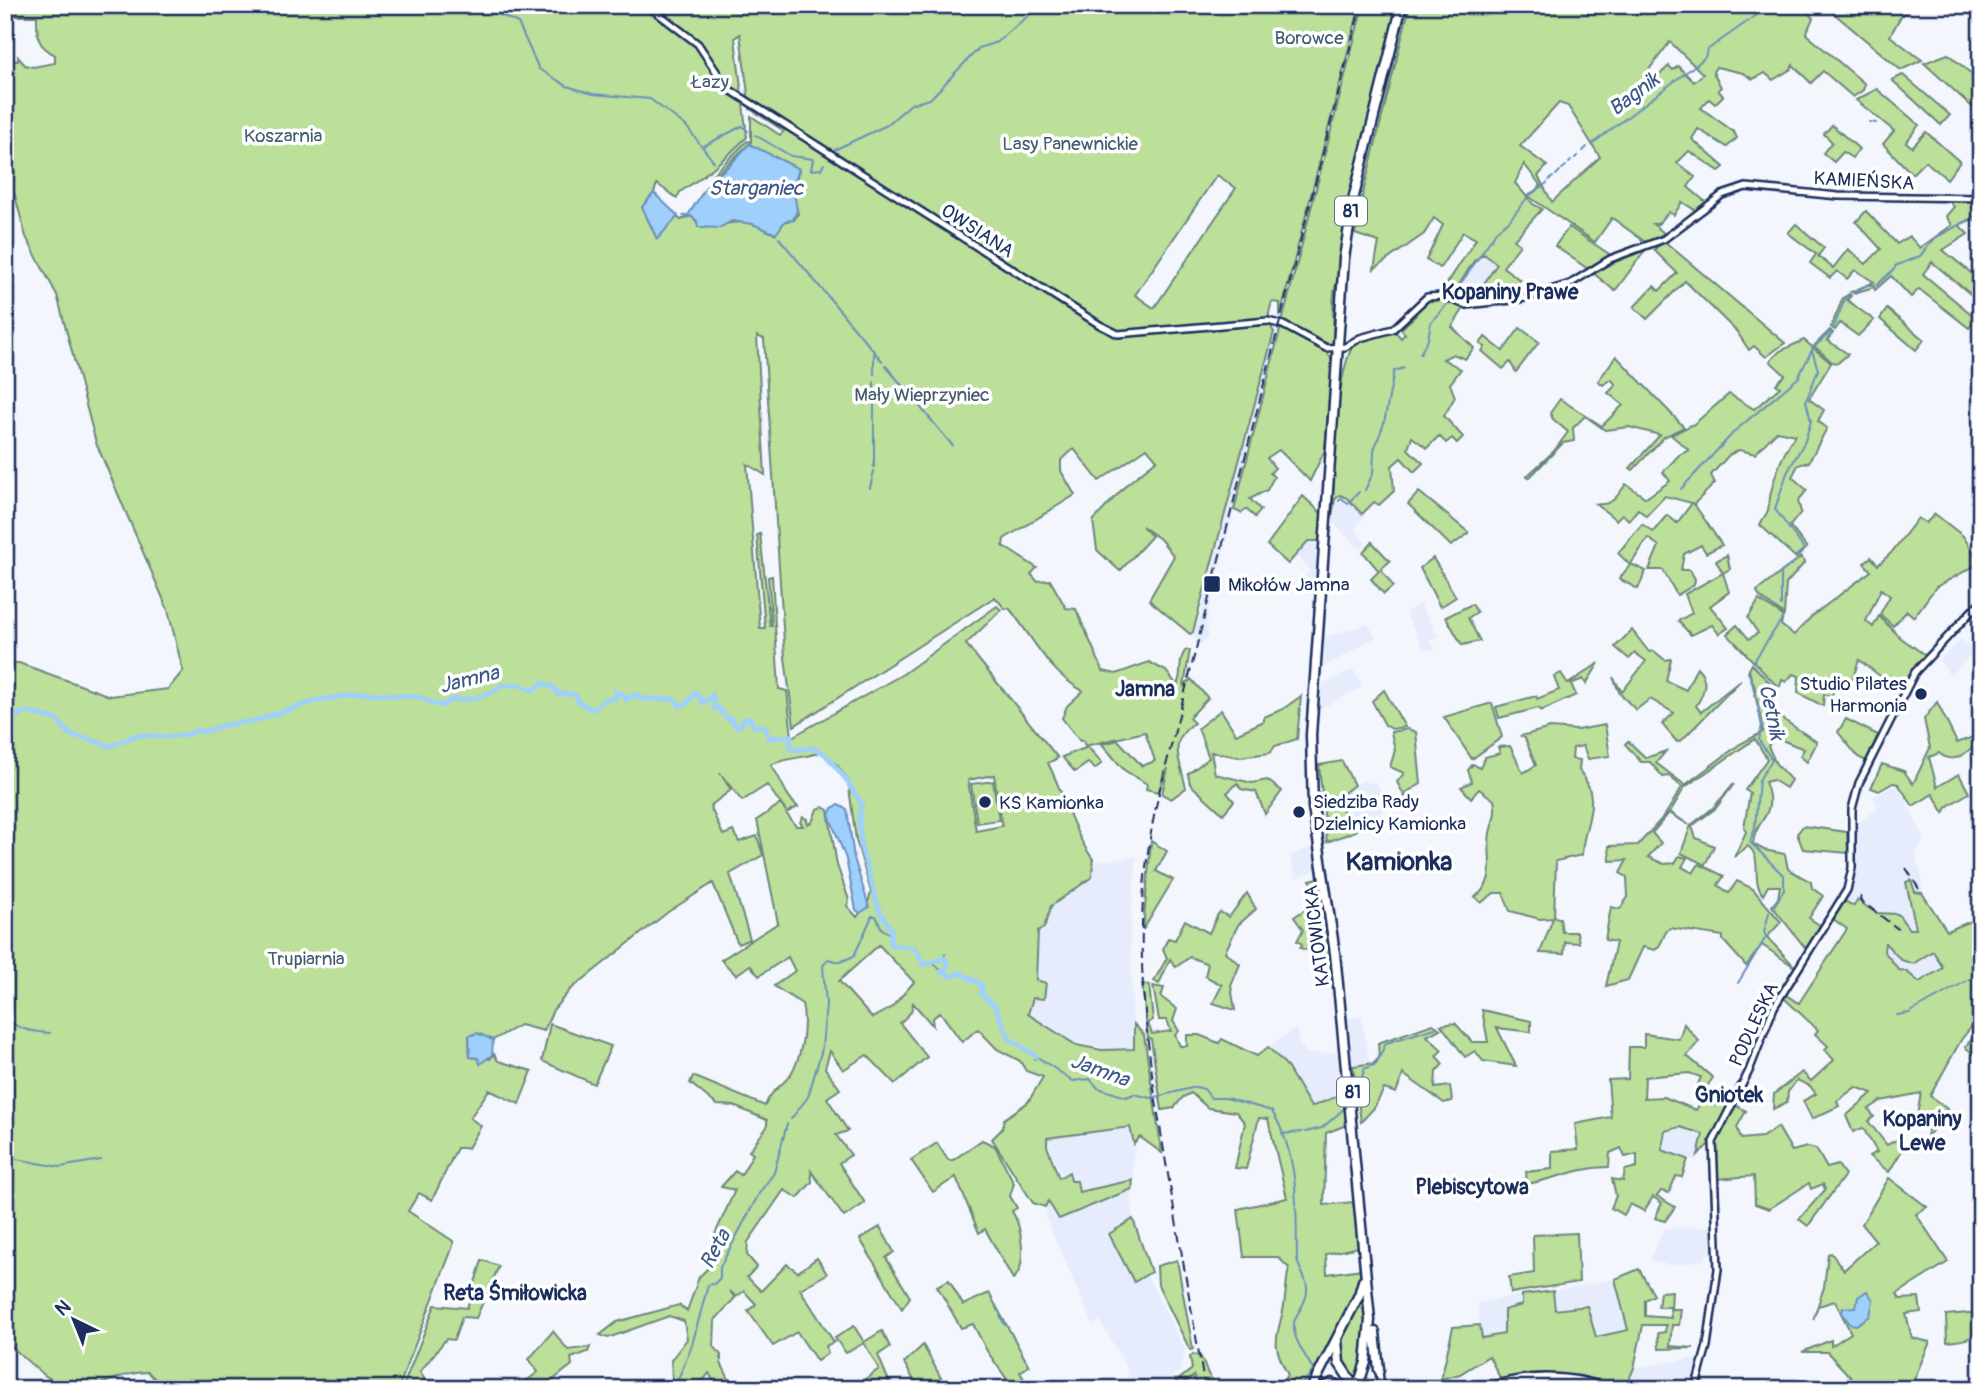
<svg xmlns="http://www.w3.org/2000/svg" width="1986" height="1394" font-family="Pangolin,sans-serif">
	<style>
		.built { fill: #e7ecfd }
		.green { fill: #bcdf99; stroke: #6c877c; stroke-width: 2; fill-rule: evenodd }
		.water { fill: #9fd0fc; stroke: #6a90bd; stroke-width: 2 }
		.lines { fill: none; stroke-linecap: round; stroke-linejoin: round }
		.stream { stroke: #6a90bd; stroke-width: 2 }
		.river { stroke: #9fd0fc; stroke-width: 5 }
		.tertiary-casing { stroke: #1b2f5e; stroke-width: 10 }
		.primary-casing { stroke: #1b2f5e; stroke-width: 13 }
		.tertiary { stroke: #fff; stroke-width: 5 }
		.primary { stroke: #fff; stroke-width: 8 }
		.rail { stroke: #1b2f5e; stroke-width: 2; stroke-dasharray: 10 5; stroke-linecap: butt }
		.poi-dot { fill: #1b2f5e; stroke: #fff; stroke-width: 2.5 }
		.labels { text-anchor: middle; stroke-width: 7; stroke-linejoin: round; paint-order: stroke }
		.shield { fill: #fff; stroke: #5f6d8e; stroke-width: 2 }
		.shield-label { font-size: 18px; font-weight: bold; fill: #1b2f5e }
		.park-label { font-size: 19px; fill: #435b6d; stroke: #fff }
		.street-label { font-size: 19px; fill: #1b2f5e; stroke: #fff }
		.poi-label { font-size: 19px; fill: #1b2f5e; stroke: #fff; text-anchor: start }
		.water-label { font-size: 21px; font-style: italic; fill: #3c5786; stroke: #fff }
		.neighbourhood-label { font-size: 21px; font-weight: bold; fill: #1b2f5e; stroke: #fff }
		.district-label { font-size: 26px; font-weight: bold; fill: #1b2f5e; stroke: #fff }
	</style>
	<rect width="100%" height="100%" fill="#f4f6fe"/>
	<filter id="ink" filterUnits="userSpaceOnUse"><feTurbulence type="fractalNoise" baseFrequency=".0143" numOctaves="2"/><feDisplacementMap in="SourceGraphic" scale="14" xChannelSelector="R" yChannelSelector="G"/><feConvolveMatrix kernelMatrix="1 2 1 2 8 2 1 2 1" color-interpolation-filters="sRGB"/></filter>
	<g filter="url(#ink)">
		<g class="built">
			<polygon points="1360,5 1363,5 1282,321 1285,327 1280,330 1207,617 1208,637 1201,644 1190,634 1199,620"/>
			<polygon points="1483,254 1498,263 1471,303 1464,303 1452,296 1474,261"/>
			<polygon points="1340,495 1347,498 1365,516 1355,528 1366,543 1361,550 1332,522 1318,591 1305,576 1310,570 1295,553 1311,539 1319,541 1321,519 1334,517 1335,499"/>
			<polygon points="1420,604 1438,636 1430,640 1436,650 1424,650 1405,612"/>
			<polygon points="1368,624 1376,637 1323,668 1325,637"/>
			<polygon points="1961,639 1974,652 1950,676 1939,660"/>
			<polygon points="1353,669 1363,687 1320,709 1322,685"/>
			<polygon points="1364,779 1367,783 1376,782 1389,807 1363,828 1348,834 1340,796"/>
			<polygon points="1894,786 1901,791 1925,839 1915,854 1922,877 1923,896 1948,931 1981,916 1981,969 1922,1006 1848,928 1839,909 1854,876 1855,825 1878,808 1873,796"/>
			<polygon points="1315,847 1318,870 1296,878 1289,855"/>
			<polygon points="1137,856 1130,933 1134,1049 1102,1050 1098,1046 1076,1045 1029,1014 1033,998 1045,999 1046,983 1036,980 1038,931 1045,929 1051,906 1092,878 1096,861"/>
			<polygon points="1361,1016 1370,1063 1353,1066 1348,1018"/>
			<polygon points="1297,1027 1299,1043 1307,1053 1338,1053 1345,1093 1311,1107 1286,1065 1268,1047"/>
			<polygon points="1131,1127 1134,1144 1133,1180 1079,1192 1071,1181 1069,1172 1062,1175 1048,1145 1047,1138"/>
			<polygon points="1670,1127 1680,1127 1703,1134 1697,1161 1662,1150 1665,1131"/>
			<polygon points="1132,1189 1133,1219 1119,1225 1134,1282 1147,1276 1186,1350 1180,1371 1150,1389 1134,1389 1126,1382 1128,1370 1100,1321 1093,1325 1045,1217 1048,1200 1060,1219"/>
			<polygon points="1713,1226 1714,1253 1706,1255 1704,1260 1671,1266 1649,1260 1665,1228"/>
			<polygon points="1615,1279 1629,1330 1596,1337 1555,1310 1553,1291"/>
			<polygon points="1522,1295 1522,1305 1504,1333 1482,1338 1477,1303"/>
			<polygon points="1702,1357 1692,1389 1625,1389 1634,1368"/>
		</g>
		<g class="green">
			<path d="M5 5H1360L1280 316V303L1272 302C1268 314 1267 322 1274 332L1193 632 1190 634 1149 600 1174 556 1160 539 1142 526 1152 536 1120 571 1097 550 1093 521 1127 484 1157 460 1147 448 1099 481 1074 449 1061 460V471L1075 495 1004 539 1003 546 1037 568 1031 574 1037 581 1050 580 1066 608 1076 609 1103 671 1116 674 1149 662 1166 671 1177 685C1183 674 1177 659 1186 650H1190L1184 686 1191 679 1208 698 1189 718 1194 723C1167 742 1180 759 1186 788L1171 799 1162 794 1168 768 1158 792 1146 789 1147 784 1124 770 1102 744 1118 740 1142 766 1155 761 1145 732 1085 746 1083 740 1080 741 1062 718 1067 706 1083 691C1048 672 1034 639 1009 608L1005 609 995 597 794 726 785 658 764 339 757 336 765 475 747 464 760 628H765L757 535 760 533 770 626H772L768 577 772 576 779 689 787 691 792 737 903 674 997 606 1001 610 966 644 1058 758 1048 763C1064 794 1072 831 1093 859L1092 877 1051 906 1044 928 1038 931 1036 980 1046 983 1044 999 1033 998 1028 1014 1076 1045 1102 1050 1134 1049V1024L1144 1035 1162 1153 1140 1137 1134 1144 1130 1127 1047 1138V1146L1059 1178 1069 1172 1071 1181H1077L1079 1192 1133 1180 1132 1189 1059 1219 1048 1201 1045 1207 1033 1203 992 1139 1002 1129 1004 1119 1028 1102 1043 1077 1026 1071 1020 1061 997 1049 978 1029 962 1042 940 1012 932 1019 933 1026 913 1003 911 1012 900 1023 927 1057 895 1084 867 1055 843 1070 830 1051 825 1068 840 1089 827 1098 848 1131 836 1135 851 1155 839 1163 865 1203 844 1217 811 1171 812 1182 798 1198 784 1190 748 1242 747 1255 757 1267 747 1277 761 1291 787 1264 798 1272 817 1258 827 1274 800 1289 834 1342 826 1346 828 1353 817 1361 797 1332 773 1346 748 1311 756 1304 744 1291 736 1297 730 1291 735 1298 715 1320 714 1346 721 1355V1363L734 1389H718L709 1373 697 1389H669L672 1380 671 1360 687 1339 684 1321 669 1316 608 1338 600 1335 617 1322 679 1305 687 1311 699 1277 712 1264V1241L735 1190 721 1187 735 1171 741 1175 753 1154 749 1151 767 1127V1120L734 1106 717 1105 690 1083 693 1076 765 1106C769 1094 778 1088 786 1080 802 1063 807 1026 802 1004L774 986 795 971 788 957 759 976 750 965 736 975 721 960 778 923 757 820 780 804 786 811 767 785 742 801 720 773 731 790 710 806 723 835 733 831 739 842 757 836 763 855 730 874 750 939 738 944 713 883 668 912 570 990 553 1010 544 1031 520 1025 493 1040 477 1033 469 1036 470 1057 490 1059 494 1054 498 1061 532 1071 519 1104 489 1090 470 1118 481 1126 468 1148H457L432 1200 419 1193 408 1211 453 1241V1246L398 1389H165L148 1372C126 1372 110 1382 89 1388 55 1394 27 1360 5 1340V663H19L110 696 168 689 183 671 168 610 96 443 57 295 26 237 12 185 15 172 5 173V60L18 61V57L25 65 33 67 55 63V55C36 45 37 36 37 16H12L5 36ZM740 34 750 109 784 131 780 135 751 116V142L747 141 712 175 714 177 749 144 799 169 793 194 798 214 794 220 785 221 775 234C767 231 761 226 753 224 736 219 720 226 702 228L691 216 681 220 677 217 657 239 642 207 654 193 657 184 677 198 680 192C705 176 724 160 747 137L735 38ZM1217 175 1236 188 1154 308 1135 295ZM820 752 837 765 848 780 856 840 871 892 868 902 857 917 847 906 849 900 837 865 828 810 823 807 817 809 812 822 807 824V819L803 817 800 822 803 826H796L786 813 798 807C784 795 782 779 771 765 786 757 804 759 820 752ZM994 775 1002 826 976 831 968 780ZM879 945 914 982 891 1008 872 1018 839 981Z"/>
			<path d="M1363 5H1397L1348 212 1338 281C1330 291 1335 326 1333 343L1328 344 1282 322Z"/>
			<path d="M1410 5H1801L1813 18 1806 34 1865 84 1863 90 1853 97 1823 71 1811 83 1793 65 1791 69 1773 80 1765 73 1753 79 1743 73 1716 67 1713 72 1721 87 1718 90 1723 96 1715 104 1709 99 1701 108 1734 132 1737 138 1727 147 1698 129 1692 139 1724 167 1719 171 1689 151 1677 163 1695 177 1688 187 1708 204 1698 212 1682 202 1674 215 1669 212 1658 224H1653L1664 233 1648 244 1612 218 1595 242 1528 196 1541 186 1524 164 1515 183 1533 204 1542 209 1514 240 1520 245 1503 267 1520 280 1515 288 1526 296 1471 303 1497 264 1484 254 1474 261 1452 296 1443 290 1476 239 1463 232 1440 268 1426 260 1443 225 1434 218 1424 234 1374 269 1379 242 1355 234 1358 213ZM1670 42 1703 74 1694 82 1678 66 1673 70 1669 66 1655 79 1648 71ZM1559 103 1568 106 1600 157 1552 202 1538 176 1547 166 1520 146Z"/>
			<polygon points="1824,5 1915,5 1901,16 1890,36 1922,60 1901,70"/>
			<polygon points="1948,54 1981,82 1981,115 1924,63"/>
			<polygon points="1903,75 1950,115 1941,125 1892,80"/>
			<polygon points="1877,89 1919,125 1906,142 1912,147 1926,132 1960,162 1947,179 1925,161 1912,174 1883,144 1894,131 1856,100"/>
			<polygon points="1832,125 1859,149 1852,158 1843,152 1834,162 1823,153 1832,142 1824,134"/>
			<polygon points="1949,201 1977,201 1981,226 1973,219 1959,225 1968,234 1943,250 1981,281 1981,303 1932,262 1923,274 1976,318 1969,328 1919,289 1911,297 1891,276 1875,290 1874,287 1854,293 1851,292 1874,282 1855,270 1847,279 1837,271 1830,278 1810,263 1816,254 1788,233 1796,224 1824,248 1818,256 1833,268 1848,249 1866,264 1881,249 1856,222 1866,211 1897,244 1909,236 1920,248 1952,225 1946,216 1954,207"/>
			<polygon points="1569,227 1612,256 1588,269 1555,246"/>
			<polygon points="1664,241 1785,343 1766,357 1754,346 1749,350 1737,332 1685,281 1647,319 1634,307 1654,286 1659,291 1677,273 1654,250"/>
			<polygon points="1646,249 1615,291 1592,272"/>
			<polygon points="1849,294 1851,296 1847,300 1874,320 1858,336 1840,323 1835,330 1831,327 1843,298"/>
			<path d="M1432 298H1440L1464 308 1452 327 1474 348 1465 359 1453 354 1443 359 1461 369 1450 384 1455 397 1444 416 1463 437 1457 443 1452 438 1446 443 1439 436 1427 448 1412 437 1408 449 1423 463 1414 472 1401 458 1392 466 1394 491 1379 505 1374 502 1362 514 1347 498 1340 495 1335 499 1332 517C1335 470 1333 379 1355 341L1395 331 1401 338 1405 334 1401 329 1416 315 1414 312Z"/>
			<polygon points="1887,309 1924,340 1916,350 1880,319"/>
			<polygon points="1285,327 1324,348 1332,360 1325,450 1310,481 1279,450 1267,458 1275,468 1270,473 1274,477 1267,490 1250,499 1261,510 1255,517 1246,509 1241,513 1234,510 1280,330"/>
			<polygon points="1520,328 1539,342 1516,372 1510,362 1503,369 1482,351 1485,347 1480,344 1485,337 1503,351"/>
			<polygon points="1830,330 1833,333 1827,340 1848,354 1838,363 1832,362 1814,346"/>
			<path d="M1804 340 1831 363 1809 399 1824 410 1818 421 1827 428 1809 462 1798 465 1792 477 1807 490 1798 501 1801 512 1790 526 1807 548 1796 558 1760 525C1761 521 1767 514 1768 510 1771 484 1780 458 1795 435L1777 431 1755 454 1739 450 1729 455 1711 475 1715 483 1694 504 1722 545 1706 553 1701 545 1684 554 1681 570H1690L1695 579 1694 585 1677 595 1663 570H1649L1659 546 1648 538 1631 564 1646 571 1638 589 1619 579 1630 565 1618 553 1642 524 1653 532 1667 515 1677 523 1692 503 1665 496 1646 516 1638 509 1629 520 1622 514 1616 520 1596 504C1613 506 1617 496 1626 484L1646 498 1670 481 1663 472 1679 455 1689 450 1671 435 1694 424 1729 394 1754 409 1780 387 1776 384 1785 375 1770 361 1780 351Z"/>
			<polygon points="1616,356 1684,427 1664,437 1633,470 1630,468 1660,435 1629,427 1605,430 1585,416 1573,428 1574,441 1563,443 1529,478 1527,476 1554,451 1568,432 1553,419 1550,413 1560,399 1602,426 1623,405 1608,393 1616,385 1611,379 1603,385 1598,381"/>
			<polygon points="1419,492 1468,532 1468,534 1451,546 1408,504"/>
			<polygon points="1303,496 1322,514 1319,541 1308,541 1288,564 1267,545"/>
			<polygon points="1935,514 1963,536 1980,563 1936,587 1914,617 1907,611 1893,626 1880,614 1890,596 1881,589 1866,621 1873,627 1879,616 1901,638 1925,655 1903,686 1880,676 1859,660 1852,681 1840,676 1831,697 1824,694 1823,706 1798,693 1799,676 1793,674 1786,682 1782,680 1780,686 1774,683 1727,634 1737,625 1749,639 1758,633 1748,618 1759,600 1783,616 1781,625 1794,635 1812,616 1871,571 1864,563 1871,557 1878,565 1891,553 1918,518 1926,523"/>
			<polygon points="1372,542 1390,561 1381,569 1393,586 1384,594 1371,579 1379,571 1363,552"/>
			<polygon points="1727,555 1730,569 1723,573 1729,592 1710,606 1728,628 1719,634 1712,625 1691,635 1678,621 1692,613 1685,594 1723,573 1716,561"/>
			<polygon points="1801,557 1805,562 1786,584 1784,615 1759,596 1757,591"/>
			<polygon points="1433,558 1456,597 1440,607 1420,568"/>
			<polygon points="1472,604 1477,612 1468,618 1480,641 1462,645 1446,617"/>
			<path d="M1632 630 1649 652 1654 651 1665 660 1671 659 1666 681 1686 690 1697 667C1709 679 1705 692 1696 706L1701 712 1741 680 1682 740 1677 742 1662 724 1674 713 1650 699 1636 710 1620 694 1613 677 1622 692 1646 661 1635 653 1629 659 1615 647Z"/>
			<polygon points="1599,663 1586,684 1583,679 1571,684 1576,695 1541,711 1539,708 1499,718 1496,707 1536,696 1537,699 1559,690 1554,677 1561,673 1568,684"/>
			<path d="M1752 664 1772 685 1761 689 1763 706 1817 742 1807 762 1800 756 1804 749 1774 737 1768 746 1776 764 1791 780 1786 788 1773 780 1765 782C1779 817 1755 818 1753 844L1764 850 1785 854 1788 869 1811 882 1812 888 1823 896 1809 918 1821 926 1807 950 1772 906 1778 898 1780 886H1768L1763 895C1750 880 1764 859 1748 846L1734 857 1746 832 1744 827 1750 793 1745 790 1767 759 1755 739 1685 787 1670 812 1689 825 1669 813 1652 833 1661 843 1648 857 1664 864 1675 863 1679 856 1687 858 1682 867 1693 873 1699 864 1724 876 1718 885 1729 893 1737 881 1753 889 1781 922 1767 937 1796 968 1762 945 1746 966 1723 940V936L1670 928C1662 933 1664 944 1655 950L1643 947 1628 980 1606 986 1616 942 1605 940 1611 907 1620 909 1628 897 1627 877 1620 873 1627 860 1610 861 1609 846 1638 845 1665 815 1682 787 1669 776 1663 777 1650 762H1641L1625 744 1628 741 1646 758 1666 751 1656 763 1685 785 1740 744 1763 732 1754 684 1748 672Z"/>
			<polygon points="1384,690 1405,727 1392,729 1385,725 1372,701"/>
			<polygon points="1301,696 1297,739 1275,746 1270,753 1239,757 1211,752 1215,774 1252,783 1267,780 1282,791 1265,814 1256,792 1241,789 1237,783 1227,793 1234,801 1223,814 1190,784 1188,774 1209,758 1198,728 1221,710 1236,734 1264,721 1264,717 1283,709"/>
			<path d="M1937 702 1957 743 1981 734V739C1969 751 1954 767 1939 753L1929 757 1937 787 1959 774 1969 793 1948 806 1944 813 1933 794 1913 806 1898 784 1893 783 1879 791 1871 788 1882 764 1904 771 1913 784 1930 748 1924 719Z"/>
			<polygon points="1492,703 1502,737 1472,759 1444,717"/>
			<polygon points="1846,719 1878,735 1866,761 1858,757 1838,732"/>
			<path d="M1605 725 1610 756 1588 759 1583 746 1573 748 1572 759 1580 760 1579 770C1604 801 1583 823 1582 855L1556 861 1554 917 1560 918 1562 932H1577L1579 943 1565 942 1564 954 1540 953 1553 918 1540 919 1510 911 1503 893H1494L1481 903 1475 897C1499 880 1486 856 1490 833 1493 819 1497 814 1494 800L1479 789 1471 798 1461 787 1472 782 1468 770 1473 764 1480 768 1485 757 1500 753 1498 747 1510 746 1523 773 1536 765 1525 738 1521 736 1550 728 1577 730Z"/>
			<polygon points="1408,729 1416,732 1421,784 1407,792 1405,797 1397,782 1404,773 1390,767 1395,750 1391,732"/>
			<polygon points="1088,747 1102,763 1095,769 1088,763 1075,772 1062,757"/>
			<polygon points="1342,761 1354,785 1340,796 1346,824 1354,827 1356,831 1327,842 1319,765"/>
			<polygon points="993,781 999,820 977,823 971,784"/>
			<polygon points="1734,784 1716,808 1692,826 1696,838 1714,846 1705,865 1681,853 1691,825 1713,808"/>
			<polygon points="1803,826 1847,832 1848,853 1803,849 1797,834"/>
			<polygon points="1151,841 1167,851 1156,871 1173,880 1143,930"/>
			<polygon points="1319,878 1327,910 1315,916 1310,930 1330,931 1332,958 1300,948 1302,944 1297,941 1303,930 1294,917 1322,898 1310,880"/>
			<path d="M1911 880 1915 892 1922 893 1947 931 1981 917V1053L1977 1057 1965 1047 1979 1031 1972 1026 1961 1040 1930 1096 1947 1109 1927 1138 1929 1122 1916 1121 1921 1093 1881 1101 1869 1109 1874 1117 1868 1121 1887 1145 1902 1137 1904 1147 1889 1172 1869 1156 1877 1152 1863 1128 1853 1132 1846 1116 1872 1093 1856 1087 1837 1101 1839 1106 1812 1119 1803 1101 1816 1094 1810 1086 1797 1080 1788 1092 1787 1102 1773 1109 1774 1094 1802 1072 1811 1081 1834 1060 1825 1050 1828 1046 1815 1034 1818 1030 1784 998 1786 995 1799 1003 1847 929 1833 919 1844 901 1854 906 1857 900 1876 913 1898 914 1909 929H1916L1906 882ZM1885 943 1901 960 1913 964 1933 951 1943 968 1919 982 1906 971 1899 970 1884 951Z"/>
			<polygon points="1247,893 1256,909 1238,925 1225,952 1240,964 1231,986 1235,1010 1213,1003 1222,985 1205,976 1208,964 1190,957 1176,967 1170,959 1159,984 1154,981 1167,958 1163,949 1168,938 1175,940 1185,920 1209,933 1218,914 1220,912 1229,917"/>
			<path d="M1142 984 1149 985 1153 1020 1148 1023 1152 1034 1171 1031 1167 1020H1159L1153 986 1164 988 1161 997 1177 1009 1173 1021 1179 1031 1175 1035 1180 1046H1187V1035H1199L1219 1043 1222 1039 1257 1056 1268 1047 1286 1065 1311 1107 1345 1093 1349 1124 1326 1133 1324 1205 1353 1202 1359 1247 1326 1254 1327 1274 1362 1269 1360 1288 1310 1389H1262L1282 1383 1288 1375C1270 1341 1277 1340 1284 1306 1286 1293 1286 1280 1289 1268L1278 1257H1244L1238 1209 1287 1198 1268 1119 1259 1118 1246 1169 1235 1168 1245 1123 1236 1112 1208 1108 1191 1093 1183 1097 1174 1108 1162 1110 1151 1039 1148 1038Z"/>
			<polygon points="1482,1010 1531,1021 1531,1032 1497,1028 1516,1066 1483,1061 1475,1051 1465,1057 1441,1025 1455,1023 1472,1042 1488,1042"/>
			<polygon points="550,1024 611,1046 594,1084 542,1061"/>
			<polygon points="1433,1024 1440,1029 1427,1036 1442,1050 1436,1056 1443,1064 1436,1072 1435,1088 1450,1086 1452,1101 1444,1103 1403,1074 1396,1093 1384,1089 1374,1108 1361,1122 1353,1066 1374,1063 1379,1058 1378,1043"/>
			<path d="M1684 1024 1699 1041 1687 1056 1713 1078 1704 1090 1696 1089 1701 1077 1689 1073 1645 1077 1644 1098 1664 1097 1696 1110 1705 1095 1716 1106 1726 1089 1734 1093 1709 1144 1698 1155 1703 1134 1680 1127 1665 1131 1662 1150 1688 1159 1682 1177 1676 1176 1669 1193 1661 1191 1657 1196 1675 1207 1665 1221 1655 1218 1662 1203 1653 1197 1644 1211 1630 1204 1624 1215 1611 1208 1616 1196 1612 1179 1623 1181 1625 1170 1637 1167V1154L1625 1157 1621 1148 1610 1153 1609 1167C1580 1167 1555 1179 1527 1184L1526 1172 1552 1169V1151L1578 1149 1575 1124 1611 1117 1608 1080 1628 1079 1629 1047H1644V1034L1679 1039Z"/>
			<polygon points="1735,1105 1746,1111 1737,1127 1741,1139 1762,1137 1778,1127 1792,1151 1807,1147 1816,1149 1827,1168 1838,1165 1845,1175 1808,1226 1799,1219 1825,1190 1823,1184 1811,1189 1809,1183 1769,1209 1755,1204 1754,1176 1716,1179 1716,1142"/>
			<path d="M982 1140 995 1146 1014 1183 1010 1196 1017 1208 1012 1211C1022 1227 1028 1267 1013 1279L985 1229 979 1233 956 1177 933 1192 911 1160 937 1143 948 1160H953Z"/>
			<polygon points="1889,1178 1927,1207 1916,1214 1948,1262 1897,1294 1900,1299 1919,1298 1921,1312 1906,1314 1912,1338 1930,1342 1910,1389 1857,1384 1827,1352 1802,1352 1831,1340 1831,1346 1851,1333 1835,1301 1818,1306 1813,1320 1824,1287 1828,1254 1831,1253 1844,1270 1876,1241 1862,1224"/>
			<polygon points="1133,1219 1151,1272 1134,1282 1109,1234"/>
			<polygon points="880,1227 894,1252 886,1258 910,1297 902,1309 860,1239"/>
			<polygon points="1577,1233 1579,1282 1511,1293 1509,1277 1534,1273 1533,1235"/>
			<polygon points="482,1260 499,1266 476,1318 462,1317 454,1340 446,1339 420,1372 431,1389 402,1389 435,1305 467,1308"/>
			<polygon points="1177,1260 1193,1349 1190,1350 1158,1285 1157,1266"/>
			<polygon points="1639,1269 1654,1295 1645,1300 1645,1316 1671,1318 1670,1307 1658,1307 1660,1292 1672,1291 1671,1309 1681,1309 1679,1325 1672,1325 1670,1346 1694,1348 1659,1349 1658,1333 1665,1332 1666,1325 1643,1325 1634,1368 1625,1389 1578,1378 1528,1376 1501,1380 1489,1356 1460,1374 1441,1379 1453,1327 1480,1325 1482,1338 1504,1334 1504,1310 1522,1305 1522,1295 1553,1291 1555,1310 1587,1306 1596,1337 1628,1330 1615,1279"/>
			<polygon points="949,1280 963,1305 989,1293 1029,1366 1020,1372 1025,1381 1013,1388 987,1351 973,1324 961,1328 937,1286"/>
			<path d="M1365 1287 1367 1348 1355 1386C1327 1336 1339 1334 1365 1287Z"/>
			<path d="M1980 1312 1981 1329C1971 1341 1961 1340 1947 1342L1946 1315Z"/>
			<polygon points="854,1326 864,1342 882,1331 890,1347 878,1355 892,1389 865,1389 861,1382 879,1369 864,1343 846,1353 835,1338"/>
			<polygon points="553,1331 568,1350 590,1347 588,1352 571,1358 572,1365 544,1387 516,1389 538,1372 529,1359"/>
			<polygon points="923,1345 947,1389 919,1389 904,1363"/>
			<polygon points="1193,1354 1201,1357 1208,1374 1219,1389 1198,1389 1194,1376 1174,1389 1167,1389 1192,1369 1190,1357"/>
		</g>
		<g class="water">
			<polygon points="749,144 799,169 793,187 797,210 793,220 785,221 776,234 753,224 732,221 719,228 698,227 697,221 691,216 687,217 710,181 730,165"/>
			<polygon points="654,193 678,216 657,239 642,207"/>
			<polygon points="838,805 847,809 854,858 869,907 860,913 856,910 846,859 829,815 832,808"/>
			<polygon points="477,1033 493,1040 492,1055 480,1064 478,1058 470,1057 469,1036"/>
			<polygon points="1867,1291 1873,1300 1870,1316 1856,1325 1850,1324 1842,1313 1843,1308 1856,1307 1858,1297"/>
		</g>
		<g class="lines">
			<g class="stream">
				<polyline points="478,5 518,23 539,69 567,86 593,94 650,99 686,126 714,162"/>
				<polyline points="1695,66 1705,57 1707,50 1771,5"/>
				<polyline points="1869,122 1876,123"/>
				<polyline points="755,135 791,156 813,159 811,170 821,169 824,164"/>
				<polyline points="1592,144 1693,67"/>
				<polyline points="704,146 742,126 748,131"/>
				<polyline points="832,151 887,125 911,104 930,99 979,48 997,42 1041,5"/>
				<polyline points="1583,151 1587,147"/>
				<polyline points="1575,158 1577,156"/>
				<polyline points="1569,163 1571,161"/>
				<polyline points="1562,169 1566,166"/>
				<polyline points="1556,175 1560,171"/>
				<polyline points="1549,180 1553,177"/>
				<polyline points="1529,196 1547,183"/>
				<polyline points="683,216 688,215"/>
				<polyline points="779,238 882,361"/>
				<polyline points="1895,266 1920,256 1935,238 1981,213"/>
				<polyline points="1853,293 1867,285 1877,285 1895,268"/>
				<polyline points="1453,295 1498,229 1509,221 1527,198"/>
				<polyline points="1833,329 1845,299 1851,295"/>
				<polyline points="1420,354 1428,339 1431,322 1449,302"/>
				<polyline points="885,365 953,446"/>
				<polyline points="874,374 874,354"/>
				<polyline points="1374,450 1384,423 1394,371 1404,368"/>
				<polyline points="874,467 874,382"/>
				<polyline points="870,488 874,471"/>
				<polyline points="1681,489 1736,430 1798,378 1813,348 1831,332"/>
				<polyline points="1365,490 1373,473 1374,452"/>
				<polyline points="1339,501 1341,498 1348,503 1359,492"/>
				<polyline points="1796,556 1804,549 1775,509 1787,473 1805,441 1811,421 1806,401 1818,370 1812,350"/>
				<polyline points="1781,606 1781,572 1792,564"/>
				<polyline points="1754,661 1782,619"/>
				<polyline points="1749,669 1762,725 1759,740 1772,760 1759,780 1755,827 1750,842 1784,876 1784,890 1774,906"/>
				<polyline points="944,958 945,954"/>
				<polyline points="933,963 942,971"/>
				<polyline points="1738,983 1766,937 1764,932 1769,913"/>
				<polyline points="1897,1015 1909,1013 1970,979 1981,979"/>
				<path d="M5 1016C15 1029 32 1032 50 1033"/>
				<polyline points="822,1047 826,1005 823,966 828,959 840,962 854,956 872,916 876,916 882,929 892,935"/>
				<path d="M1035 1059 1036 1056 1073 1081 1090 1079 1098 1088 1126 1097 1134 1094 1151 1098 1196 1087 1204 1089 1211 1098H1226L1272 1111C1300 1157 1296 1207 1297 1258 1298 1269 1307 1278 1307 1288 1308 1299 1300 1309 1296 1317 1287 1333 1307 1357 1314 1371"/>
				<polyline points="1357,1104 1363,1097 1361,1083 1364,1069 1376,1064 1386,1043 1435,1028"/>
				<polyline points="791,1119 808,1097 822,1049"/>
				<polyline points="1305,1132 1322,1128 1346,1107"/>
				<polyline points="1282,1134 1302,1132"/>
				<polyline points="5,1157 60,1167 101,1160"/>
				<polyline points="1000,1316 1005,1325"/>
				<polyline points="674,1389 692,1345 708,1285 714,1284 720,1278 720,1267 760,1192 774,1173 787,1124"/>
				<polyline points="1298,1389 1313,1371"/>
			</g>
			<g class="river">
				<path d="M5 725 20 714 28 712 56 719 70 734 110 746 137 735 166 737 191 734 197 730 203 732 225 725 254 721 319 700 364 693 418 697 441 706 453 699C466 702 493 695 502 685H520L534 691 542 683 554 688 558 694H575L579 702 593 710 605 699H615V692L623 694 626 700 635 694 641 699H674L680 706 687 703 696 692 703 703 713 695 714 709 719 708 727 719H732L735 726H740L744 719 750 718 753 726H764L769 738 791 736 790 747 793 750 813 748 825 754 848 782"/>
				<polyline points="849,785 862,804 859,817 861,847 879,910 891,929 891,945 915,948 924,965 944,958 949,964 942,972 953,977 959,972 983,986 981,994 995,1006 1010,1039 1036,1056"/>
			</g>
			<g class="tertiary-casing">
				<g id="tertiary">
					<polyline points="647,5 698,44 727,88 1100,325 1118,334 1268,321 1283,325 1326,348 1345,347 1360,338 1393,329 1427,297 1443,296 1466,305 1521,299 1570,284 1610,259 1664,239 1722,195 1746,187 1838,196 1981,198"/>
					<polyline points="1379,1370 1381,1389"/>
					<polyline points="1695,1389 1707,1346 1718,1269 1713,1142 1749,1071 1774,1007 1847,890 1852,868 1852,809 1859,783 1915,672 1981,601"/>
				</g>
			</g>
			<g class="primary-casing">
				<g id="primary">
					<polyline points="1375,1332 1379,1370"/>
					<polyline points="1337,1340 1339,1363 1356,1389"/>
					<polyline points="1311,1389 1359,1295 1363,1281"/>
					<polyline points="1320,1389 1332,1383 1344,1389"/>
					<polyline points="1357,1389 1366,1362 1370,1320 1335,953 1313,807 1311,735 1344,258 1354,196 1402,5"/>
					<path d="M1486 1389C1525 1375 1568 1375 1607 1389"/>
				</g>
			</g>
			<use href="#tertiary" class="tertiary"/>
			<use href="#primary" class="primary"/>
			<g class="rail">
				<polyline points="1906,868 1919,889"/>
				<polyline points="1861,896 1860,900 1898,929"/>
				<path d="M1205 1389C1192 1313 1179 1238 1166 1163 1144 1031 1128 926 1159 793L1361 5"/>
			</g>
		</g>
	</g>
	<g class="poi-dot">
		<rect x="1203" y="575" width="18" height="18" rx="3.5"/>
		<circle cx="1921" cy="694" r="7"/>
		<circle cx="985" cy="802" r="7"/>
		<circle cx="1299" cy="812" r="7"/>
	</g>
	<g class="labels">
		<g class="shield">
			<rect x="1335" y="196.5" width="32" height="29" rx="5"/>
			<rect x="1337" y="1077.5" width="32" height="29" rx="5"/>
		</g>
		<g class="shield-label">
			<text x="1351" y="217">81</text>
			<text x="1353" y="1098">81</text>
		</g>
		<g class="park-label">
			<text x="1309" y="44">Borowce</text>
			<text x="710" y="88">Łazy</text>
			<text x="283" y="142">Koszarnia</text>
			<text x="1070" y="150">Lasy Panewnickie</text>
			<text x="922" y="401">Mały Wieprzyniec</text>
			<text x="306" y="965">Trupiarnia</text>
		</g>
		<g class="street-label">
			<text transform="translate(1864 180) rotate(3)" y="7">KAMIEŃSKA</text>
			<text transform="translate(978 230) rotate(33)" y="7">OWSIANA</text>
			<text transform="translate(1316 936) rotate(-97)" y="7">KATOWICKA</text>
			<text transform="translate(1753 1024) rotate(-65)" y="7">PODLESKA</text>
		</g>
		<g class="poi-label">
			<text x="1228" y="591">Mikołów Jamna</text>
			<text x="1907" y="690" text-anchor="end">Studio Pilates<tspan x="1907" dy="22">Harmonia</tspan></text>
			<text x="1313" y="808">Siedziba Rady<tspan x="1313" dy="22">Dzielnicy Kamionka</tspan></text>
			<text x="999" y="809">KS Kamionka</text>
		</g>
		<g class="water-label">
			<text transform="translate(1634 94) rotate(-37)" y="7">Bagnik</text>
			<text x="756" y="195">Starganiec</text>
			<text transform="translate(469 679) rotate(-14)" y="7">Jamna</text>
			<text transform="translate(1772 712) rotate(78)" y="7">Cetnik</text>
			<text transform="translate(1100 1070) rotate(20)" y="7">Jamna</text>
			<text transform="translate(715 1249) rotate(-62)" y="7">Reta</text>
		</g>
		<g class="neighbourhood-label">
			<text x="1510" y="299">Kopaniny Prawe</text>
			<text x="1145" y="696">Jamna</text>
			<text x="1729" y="1102">Gniotek</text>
			<text x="1922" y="1126">Kopaniny<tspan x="1922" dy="24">Lewe</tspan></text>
			<text x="1472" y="1194">Plebiscytowa</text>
			<text x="515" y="1300">Reta Śmiłowicka</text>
		</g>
		<g class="district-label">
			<text x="1399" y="870">Kamionka</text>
		</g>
	</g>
	<rect width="1986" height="1394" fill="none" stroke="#fff" stroke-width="28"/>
	<rect x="14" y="14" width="1958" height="1366" fill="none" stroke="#1b2f5e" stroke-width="2.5" filter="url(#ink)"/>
	<g transform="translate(74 1320) rotate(317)" stroke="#ffffff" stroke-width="5" paint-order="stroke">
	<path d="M0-5L12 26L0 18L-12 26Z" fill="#1b2f5e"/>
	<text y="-10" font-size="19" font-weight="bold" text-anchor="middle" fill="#1b2f5e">N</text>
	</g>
</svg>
